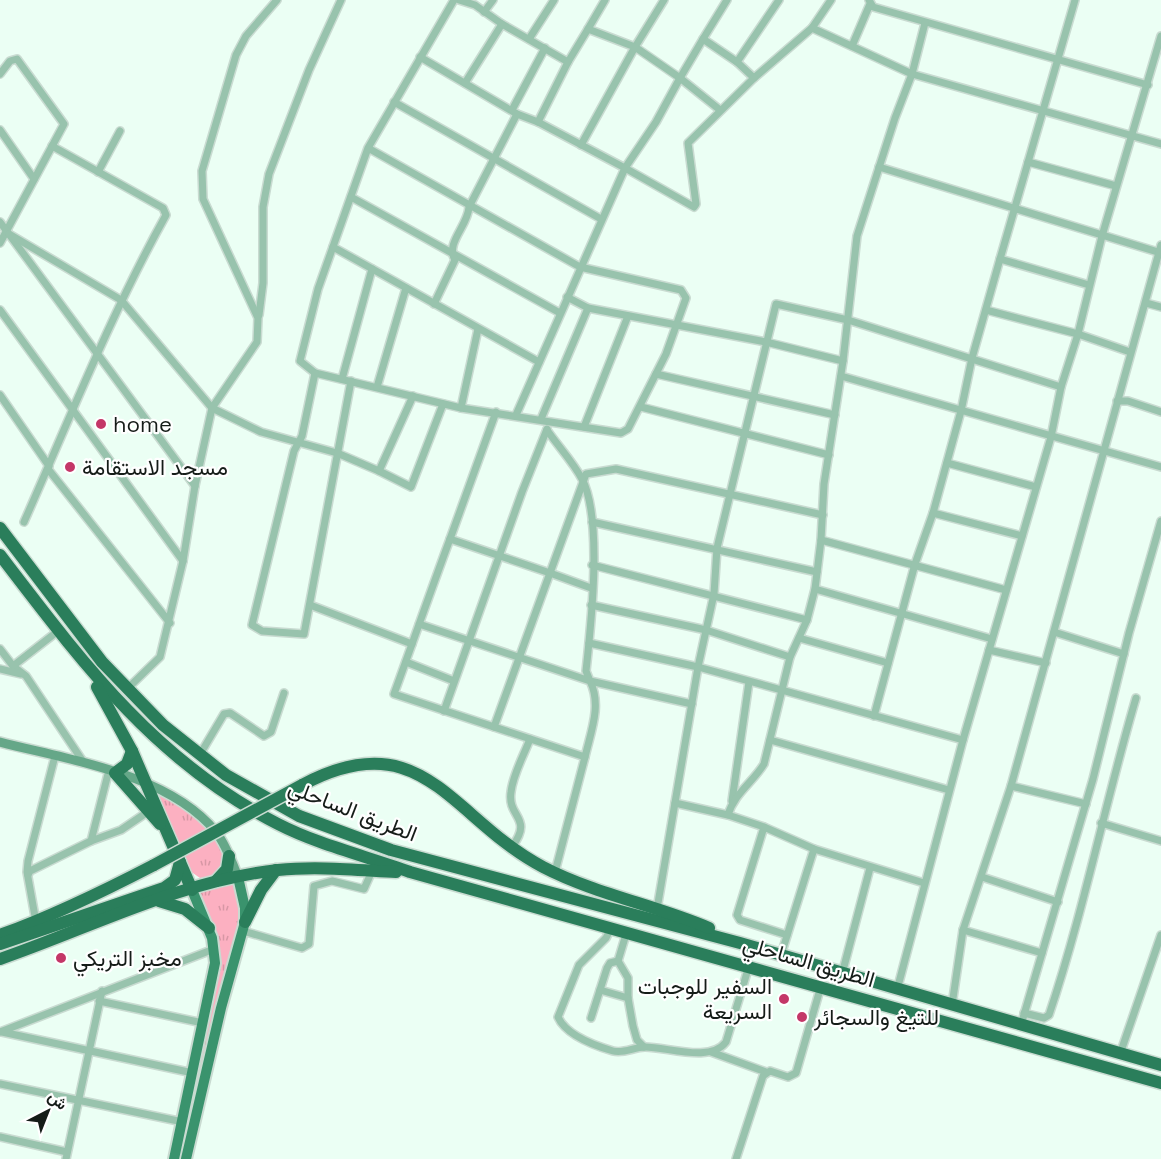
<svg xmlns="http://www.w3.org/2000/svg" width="1161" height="1159" font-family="'Space Grotesk',Vazirmatn,sans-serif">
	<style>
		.grass { fill: url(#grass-tufts) }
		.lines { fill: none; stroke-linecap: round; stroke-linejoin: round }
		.street-casing { stroke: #c9dbd1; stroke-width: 10 }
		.secondary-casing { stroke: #c9dbd1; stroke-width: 12 }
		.primary-casing { stroke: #c9dbd1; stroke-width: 14 }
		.highway-casing { stroke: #c9dbd1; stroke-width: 15 }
		.street { stroke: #98c3ad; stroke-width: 7 }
		.secondary { stroke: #65a788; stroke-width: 9 }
		.primary { stroke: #3a936d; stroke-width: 10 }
		.highway { stroke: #2a7e5b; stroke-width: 12 }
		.highway-bridge-casing { stroke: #c9dbd1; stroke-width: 15; stroke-linecap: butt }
		.highway-bridge { stroke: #2a7e5b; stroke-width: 12 }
		.poi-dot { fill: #c43768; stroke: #fff; stroke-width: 2 }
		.labels { text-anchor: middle; stroke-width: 4.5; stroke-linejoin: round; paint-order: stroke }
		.poi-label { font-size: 22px; fill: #151c18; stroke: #fff; text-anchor: start }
		.street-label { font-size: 22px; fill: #151c18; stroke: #fff }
	</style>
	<defs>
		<pattern id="grass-tufts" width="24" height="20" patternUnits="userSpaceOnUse" patternTransform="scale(1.5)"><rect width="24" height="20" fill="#fcb0c1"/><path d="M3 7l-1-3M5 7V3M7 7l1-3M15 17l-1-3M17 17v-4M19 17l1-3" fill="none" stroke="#d797a5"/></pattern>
	</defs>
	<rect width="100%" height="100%" fill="#ebfff4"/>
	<g class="grass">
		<path d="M157 793C185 806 222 829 225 863L212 877 200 878 190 871Z"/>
		<polygon points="235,882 241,905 241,920 212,1023 181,1159 177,1159 220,960 213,926 199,893"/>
	</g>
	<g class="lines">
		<g class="street-casing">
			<g id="street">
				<polyline points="459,0 475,5 502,24"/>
				<polyline points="664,0 635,47 680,78 703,39 737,62"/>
				<polyline points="779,0 737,62 754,78 812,28 831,0"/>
				<polyline points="869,0 873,7 1148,85"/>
				<polyline points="484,12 493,0"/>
				<polyline points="812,28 912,74 1161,144"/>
				<polyline points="529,39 554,0"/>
				<polyline points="703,39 727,0"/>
				<polyline points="852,46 870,4"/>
				<polyline points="420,57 517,114 538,122 625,168 516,415"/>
				<polyline points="0,74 10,61 17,59 64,124 0,243"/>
				<polyline points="465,83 502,24 568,62"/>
				<polyline points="394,102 601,219"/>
				<polyline points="512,110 545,48"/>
				<polyline points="720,110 680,78 656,122 625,168 694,207 696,204 688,143 754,78"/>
				<polyline points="538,122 568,62 588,29"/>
				<polyline points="0,130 34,179"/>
				<polyline points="581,145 635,47 588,29 605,0"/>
				<polyline points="368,148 580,267 681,290 686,298 666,354 628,429 621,433 461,408 315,373 300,361 318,289 368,148 454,0"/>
				<polyline points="1028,162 1116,186"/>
				<polyline points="879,167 1161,253"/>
				<polyline points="98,172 120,131"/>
				<polyline points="351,197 560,313"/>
				<polyline points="0,222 195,486"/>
				<polyline points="9,234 121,300 212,408 261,432 337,453 379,471 413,396"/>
				<polyline points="333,247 539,362"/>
				<polyline points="1000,259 1089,285"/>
				<polyline points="567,297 588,308 766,342 843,361"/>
				<polyline points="1146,303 1161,307"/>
				<path d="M434 304 455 260C445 243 468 226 469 207L517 114"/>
				<polyline points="0,310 183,561"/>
				<polyline points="986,310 1078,334 1130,352"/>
				<polyline points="259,315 263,283 263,207 269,174 309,70 341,0"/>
				<polyline points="315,373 302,436 294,451 252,625 262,631 304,634 351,381"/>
				<polyline points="656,374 835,415"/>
				<polyline points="841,376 1161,467"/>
				<polyline points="342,379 372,269"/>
				<polyline points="377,387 406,288"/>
				<polyline points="0,395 49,466"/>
				<polyline points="1117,401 1128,401 1161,412"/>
				<polyline points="641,407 829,455"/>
				<polyline points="461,408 478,329"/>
				<polyline points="496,412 450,539 550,573 586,474 616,469 823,515"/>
				<polyline points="541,419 588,308"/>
				<polyline points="584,427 628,316"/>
				<path d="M547 430C558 446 573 462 582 479 603 519 591 625 586 671L590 681 692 704"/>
				<polyline points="947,463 1036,487"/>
				<polyline points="48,469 170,623"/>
				<polyline points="379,471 411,487 443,404"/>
				<polyline points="933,513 1022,536"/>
				<path d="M24 522C70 418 111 314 166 215L163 208 52 146"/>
				<polyline points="592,522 817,572"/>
				<polyline points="821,540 1006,590"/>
				<polyline points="592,565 807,620"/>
				<polyline points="815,589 992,639"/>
				<polyline points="310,605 412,644"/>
				<polyline points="591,605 706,630 790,657"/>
				<path d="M419 624 590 681C602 705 591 731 585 757L394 694C413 642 431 590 450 539"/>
				<polyline points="1054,632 1124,654"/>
				<polyline points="799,638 888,663"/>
				<polyline points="589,643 698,667 963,740"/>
				<polyline points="0,649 13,666 26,676 84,763"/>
				<polyline points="989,650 1046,663"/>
				<polyline points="406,662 454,681"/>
				<polyline points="13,666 58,631"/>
				<polyline points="0,669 21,674"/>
				<polyline points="126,690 160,657 183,561 195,486 212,408 257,342 258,318 203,199 202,171 236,55 246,36 277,0"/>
				<polyline points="444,711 522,492 547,429"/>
				<polyline points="874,716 915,564 933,513 961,411 972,358 1000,259 1075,0"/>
				<polyline points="494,727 550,573 591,588"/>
				<polyline points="770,740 949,790"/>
				<polyline points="199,756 224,714 230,713 264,736 271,732 284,693"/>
				<polyline points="1011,786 1086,804"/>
				<polyline points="732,801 749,682"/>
				<polyline points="675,803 728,815"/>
				<polyline points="1101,823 1161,841"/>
				<polyline points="764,827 737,915 740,920 787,935"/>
				<polyline points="91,841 121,830 149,811"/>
				<path d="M512 847C534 817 507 818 511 792 513 774 524 755 530 739"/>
				<polyline points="555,872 585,757"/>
				<polyline points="28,875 30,871 91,841 109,770"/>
				<polyline points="982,877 1058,902"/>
				<path d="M924 883 814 849 764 827 728 815C734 794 753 782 764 764L790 657 807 620 815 589 821 540 824 484 843 361 857 236 895 118 912 74 925 23"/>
				<polyline points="657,909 698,667 714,594 717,548 776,304 848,320 1061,387"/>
				<polyline points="36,922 27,872 28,861 55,756"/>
				<path d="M611 928 606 938 579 965 558 1017C566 1035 596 1046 613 1051 624 1054 634 1047 645 1047 668 1047 710 1063 726 1042L749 966"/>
				<polyline points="963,930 1042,953"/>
				<polyline points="243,931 302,948 309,944 314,886 332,881 364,889 372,871"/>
				<polyline points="627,931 618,961 628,978 628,998 633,1026 637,1040 644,1047"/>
				<polyline points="781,955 814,849"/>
				<polyline points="842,974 870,868"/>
				<polyline points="600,990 628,998"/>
				<polyline points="897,990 963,740 1051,437 1061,387 1078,334 1102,236 1161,36"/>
				<polyline points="99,1001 203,1023"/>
				<polyline points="952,1005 963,930 1011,786 1161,245"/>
				<path d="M1024 1013 1044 1018 1049 1015C1084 911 1105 803 1136 698"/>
				<polyline points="591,1018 607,968 610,963 618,961"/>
				<polyline points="1021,1025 1093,779 1129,633 1161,521"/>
				<polyline points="0,1032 214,949"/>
				<polyline points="2,1032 193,1073"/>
				<polyline points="711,1052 766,1072"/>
				<polyline points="1120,1054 1161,935"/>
				<polyline points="0,1084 183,1122"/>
				<polyline points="0,1137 67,1152"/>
				<polyline points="66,1159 102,991"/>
				<polyline points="736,1159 763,1076 770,1071 788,1077 796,1073 821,986"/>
			</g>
		</g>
		<g class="secondary-casing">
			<path id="secondary" d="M0 742C69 760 169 774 216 832 226 845 232 862 238 877"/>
		</g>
		<g class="primary-casing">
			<g id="primary">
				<polyline points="174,1159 215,963 212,938 192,890"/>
				<polyline points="186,1159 221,1008 245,922 245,908 238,877"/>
			</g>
		</g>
		<g class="highway-casing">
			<g id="highway">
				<polyline points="0,528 102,662 163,725 226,775 299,816 391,850 740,943 1161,1065"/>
				<path d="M0 555C82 662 155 761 278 824 319 845 366 856 410 872L1161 1083"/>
				<polyline points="97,687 132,751 192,890"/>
				<polyline points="132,751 127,764 115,773 160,824"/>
				<path d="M302 785C423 720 451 819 543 867 595 894 655 905 709 928"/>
				<polyline points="216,881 227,869 229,856"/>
				<polyline points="159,901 185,909 209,928"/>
				<polyline points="245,922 261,890 276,870"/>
				<path d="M0 935C53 916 104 891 154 865"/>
				<polyline points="0,944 164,888 175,880 180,862"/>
				<path d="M0 959C90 928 182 880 278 870 317 866 357 870 396 872"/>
			</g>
		</g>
		<use href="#street" class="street"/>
		<use href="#secondary" class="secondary"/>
		<use href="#primary" class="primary"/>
		<use href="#highway" class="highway"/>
		<g class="highway-bridge-casing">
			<polyline id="highway-bridge" points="154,865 302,785"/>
		</g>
		<use href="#highway-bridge" class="highway-bridge"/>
	</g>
	<g class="poi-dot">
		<circle cx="101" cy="424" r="6"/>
		<circle cx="70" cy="467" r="6"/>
		<circle cx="61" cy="958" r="6"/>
		<circle cx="784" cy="999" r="6"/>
		<circle cx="802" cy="1017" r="6"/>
	</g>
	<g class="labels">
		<g class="poi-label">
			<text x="113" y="432">home</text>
			<text x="82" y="475">مسجد الاستقامة</text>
			<text x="73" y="966">مخبز التريكي</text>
			<text x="772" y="994" text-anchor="end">السفير للوجبات<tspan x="772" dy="25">السريعة</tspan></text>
			<text x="814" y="1025">للتيغ والسجائر</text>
		</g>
		<g class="street-label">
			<text transform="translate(353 810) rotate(21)" y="8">الطريق الساحلي</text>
			<text transform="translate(809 961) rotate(16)" y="8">الطريق الساحلي</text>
		</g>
	</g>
	<g transform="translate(48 1111) rotate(42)" stroke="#ffffff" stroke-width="4.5" paint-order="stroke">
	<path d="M0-4.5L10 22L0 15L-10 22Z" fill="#151c18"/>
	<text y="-9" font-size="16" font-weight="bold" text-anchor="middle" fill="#151c18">ش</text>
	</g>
</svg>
